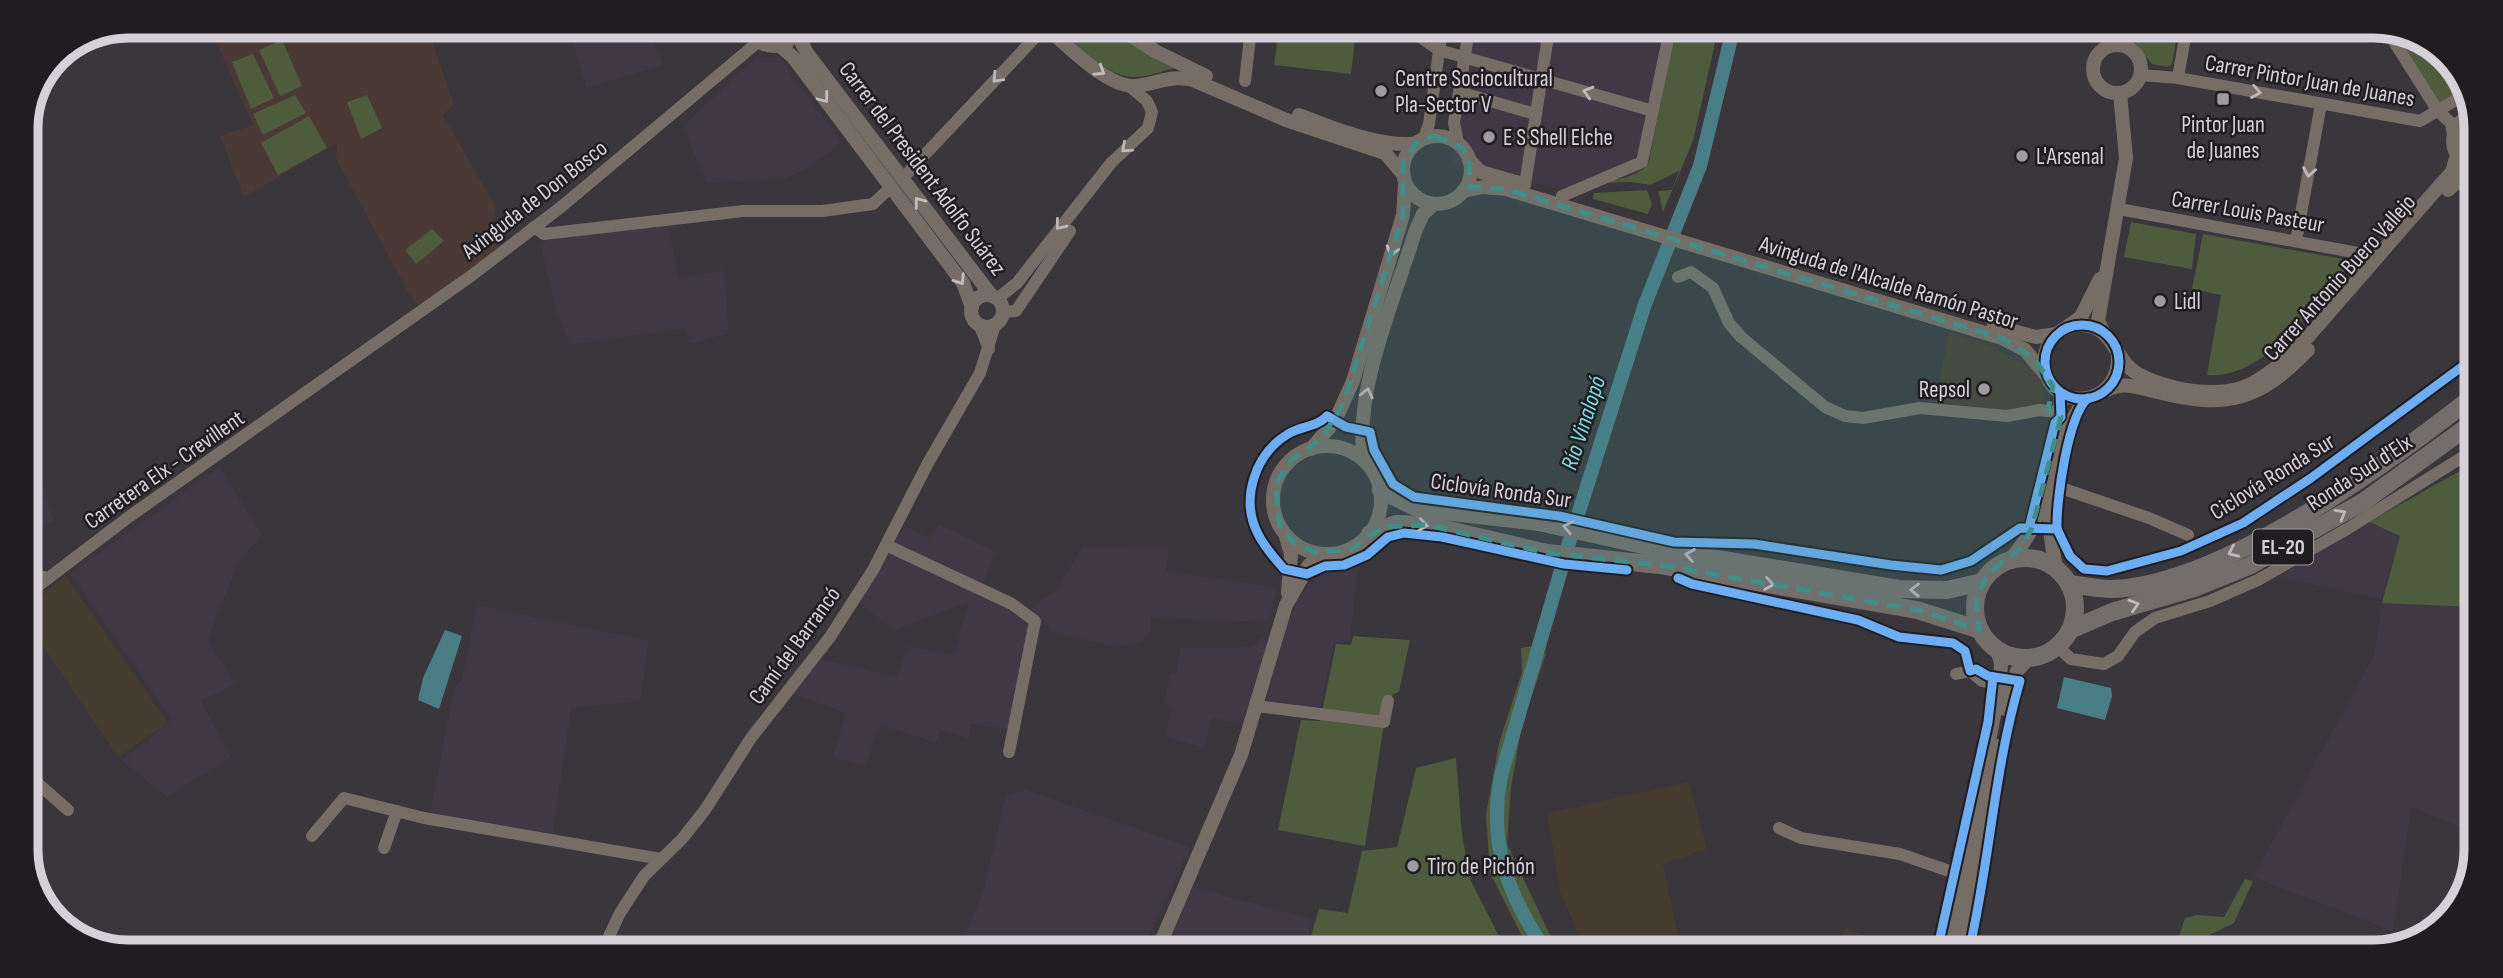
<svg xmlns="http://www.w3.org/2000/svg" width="2503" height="978" font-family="'Sofia Sans Condensed',sans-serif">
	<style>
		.commercial { fill: #463b2f }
		.built { fill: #413846 }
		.education { fill: #4a3935 }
		.green { fill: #4f5b3d }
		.water { fill: #497e86 }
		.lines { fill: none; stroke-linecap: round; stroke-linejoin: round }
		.river { stroke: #497e86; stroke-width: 14 }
		.minor { stroke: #756d66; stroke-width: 12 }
		.major { stroke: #766d66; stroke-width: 14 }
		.highway { stroke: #736d6b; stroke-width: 18 }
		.cycleway-casing { stroke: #201d21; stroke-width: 13 }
		.cycleway { stroke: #6dadf4; stroke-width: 9 }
		.oneway { stroke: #c3bdc1 }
		.oneway2 { stroke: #beb8bc }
		.oneway3 { stroke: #bdb8bd }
		.marked { fill: #418d88; fill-opacity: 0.2; stroke: #418d88; stroke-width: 5; stroke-dasharray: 14 9; stroke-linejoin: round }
		.poi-dot { fill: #9f9ba1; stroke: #201d21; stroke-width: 2.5 }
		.labels { text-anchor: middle; stroke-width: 5; stroke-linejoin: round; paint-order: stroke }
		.shield { fill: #201d21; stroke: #9f9ba1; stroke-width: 2 }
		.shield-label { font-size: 21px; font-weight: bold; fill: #d6d1d8 }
		.poi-label { font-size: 23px; fill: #d6d1d8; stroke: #201d21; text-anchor: start }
		.street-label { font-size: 23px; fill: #d6d1d8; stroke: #201d21 }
		.water-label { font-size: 24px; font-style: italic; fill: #7bdbe7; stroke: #201d21 }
		.rim { fill: none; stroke: #d6d1d8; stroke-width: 9 }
	</style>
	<rect width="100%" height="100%" fill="#39363c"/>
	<g class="commercial">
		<polygon points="1949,332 1986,343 2033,369 2046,395 2040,406 2008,411 1935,402"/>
		<polygon points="66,576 168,723 118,757 26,621 26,607"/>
		<polygon points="1689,782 1707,849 1663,864 1681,950 1585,950 1560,891 1547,813"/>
		<polygon points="1846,928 1908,951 1832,950"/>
	</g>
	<g class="built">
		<polygon points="569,27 648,28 663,65 586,88"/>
		<polygon points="1470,30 1675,30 1655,138 1644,171 1583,186 1559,189 1451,164"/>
		<polygon points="756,57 779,58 842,143 805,170 786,178 706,183 683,126"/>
		<polygon points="667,224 679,278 724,270 729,333 690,344 685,328 570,345 557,314 540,242 582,233"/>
		<polygon points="26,389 38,430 28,436 54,522 26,531"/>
		<polygon points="220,467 262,535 240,560 207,640 236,684 201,701 231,757 167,797 121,760 172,720 70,574"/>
		<polygon points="2474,470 2472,832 2411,807 2393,931 2253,877 2374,656 2384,589"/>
		<polygon points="2369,522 2400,536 2381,599 2279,577"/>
		<polygon points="939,524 996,552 982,585 1031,623 1011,730 971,724 968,738 941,730 936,743 881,725 865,766 833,757 846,713 793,694 821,659 897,677 908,646 954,655 969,602 894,630 858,602 905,526 930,538"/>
		<polygon points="1169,546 1166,571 1274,587 1277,591 1269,622 1151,618 1151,631 1142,643 1113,646 1053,633 1030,609 1057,589 1082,547"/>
		<polygon points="1361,562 1356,582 1350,642 1334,642 1320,710 1265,703 1297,598 1329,567 1344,568"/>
		<polygon points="477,605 649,641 640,701 571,708 553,833 430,814 454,689 462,679"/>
		<polygon points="1262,637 1268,641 1242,724 1212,718 1204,748 1165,737 1172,707 1164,704 1171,673 1176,674 1180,648 1239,648 1253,646"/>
		<polygon points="1026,790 1190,847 1143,949 959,948 983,892 1006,796"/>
		<polygon points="1192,887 1313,919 1306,949 1164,949"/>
	</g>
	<polygon class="education" points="209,26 427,27 454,104 443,115 496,207 492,224 504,238 494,253 443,291 418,304 414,303 336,159 337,143 244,197 220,136 253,125"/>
	<g class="green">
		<path d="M1058 29H1112L1177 68C1162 70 1148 78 1133 77 1105 76 1079 46 1058 29Z"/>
		<polygon points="1279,29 1316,29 1316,32 1355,38 1351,74 1274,65"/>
		<path d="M1675 30H1718L1693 141 1663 212 1658 191 1672 190 1679 171 1650 185 1632 182 1598 183C1615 179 1640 178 1649 162Z"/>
		<polygon points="2123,31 2178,31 2172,64 2167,67 2152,64"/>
		<path d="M2392 32C2398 32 2405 31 2409 33 2429 42 2463 68 2463 91L2445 104 2437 102Z"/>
		<polygon points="282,40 302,86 280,96 259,50"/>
		<polygon points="253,54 274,98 251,109 232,62"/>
		<polygon points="295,95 306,113 263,135 253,114"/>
		<polygon points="367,95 382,128 361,139 347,102"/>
		<polygon points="309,116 327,148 278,175 261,143"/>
		<polygon points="1647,190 1652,204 1648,214 1593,199 1594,193"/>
		<polygon points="2131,222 2196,234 2192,269 2124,257"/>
		<polygon points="432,229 444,241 416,264 405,250"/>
		<path d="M2203 234 2343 259 2349 266C2314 305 2265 380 2207 375L2221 295 2192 289Z"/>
		<polygon points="2474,463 2473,607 2382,603 2400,536 2369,522"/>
		<polygon points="1353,636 1410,640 1399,692 1393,694 1383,730 1365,846 1278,830 1301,720 1320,721 1336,644 1351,645"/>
		<polygon points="1533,646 1546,654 1522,725 1511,787 1507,844 1557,950 1529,950 1490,873 1486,815 1499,743 1522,672 1521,648"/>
		<polygon points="1456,758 1462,835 1471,881 1506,950 1307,949 1319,909 1348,913 1362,851 1397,847 1416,768"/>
		<polygon points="2245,879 2253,881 2234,923 2199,940 2196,951 2174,951 2185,918 2197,915 2224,917"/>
	</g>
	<g class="water">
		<polygon points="445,630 462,636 439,709 418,700 423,678"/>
		<polygon points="2064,677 2111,688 2112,696 2105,720 2057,708"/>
	</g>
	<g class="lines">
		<path class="river" d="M1545 950C1507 893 1488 844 1501 776L1568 546 1645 304 1700 166 1733 30"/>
		<g class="minor">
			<polyline points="1409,29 1439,50 1653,111"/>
			<polyline points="2388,32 2438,111 2451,123 2453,135"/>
			<polyline points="2140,75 2178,78 2420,121 2466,94"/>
			<polyline points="2178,78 2186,31"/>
			<polyline points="1245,81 1251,29"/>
			<polyline points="1459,92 1535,114"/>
			<polyline points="1424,138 1429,124 1442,29"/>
			<polyline points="1458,143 1454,123 1469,30"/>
			<polyline points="902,179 1044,28"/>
			<polyline points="1525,185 1549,30"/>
			<polyline points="1562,196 1642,162 1670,30"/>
			<polyline points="2119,209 2369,255"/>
			<polyline points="534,227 544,234 743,211 822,211 873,204 891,187"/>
			<polyline points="2296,241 2321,104"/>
			<polyline points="1678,277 1691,272 1713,288 1729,323 1741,337 1825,407 1845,416 1863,418 1920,408 2007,416 2040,410 2057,412 2061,417"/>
			<polyline points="997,299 1017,283 1111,163 1148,128 1152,112 1147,101 1129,86"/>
			<polyline points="1003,312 1016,311 1070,231"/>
			<polyline points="979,324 989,349"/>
			<polyline points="2055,486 2149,518 2188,535"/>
			<polyline points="886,545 1012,604 1035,621 1009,752"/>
			<polyline points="26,573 49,578"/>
			<polyline points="26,595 130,516 471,276 561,207 758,42"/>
			<polyline points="2057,646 2071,659 2104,664 2118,656 2135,632 2155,618 2210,601 2258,580 2347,529 2474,450"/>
			<polyline points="1956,674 1970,671 1982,681 2000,685"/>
			<polyline points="1256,706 1384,722 1388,701"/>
			<polyline points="26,773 68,810"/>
			<polyline points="1779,828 1801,838 1900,854 1958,874"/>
			<polyline points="312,836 344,798 424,818 661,859"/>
			<polyline points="384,848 397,811"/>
			<polyline points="44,902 63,923"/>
			<polyline points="604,947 620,913 644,876 682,839 705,810 751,738 830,637 873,570 928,463 980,373 995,325"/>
		</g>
		<g class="major">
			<path d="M748 28C756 44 770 50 787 43"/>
			<path d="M1047 28C1066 45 1107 86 1133 86 1155 85 1170 74 1193 80L1286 120 1385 153 1402 173"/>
			<polyline points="1121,29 1155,51 1206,76"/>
			<polyline points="2114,31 2115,45"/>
			<polyline points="797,34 807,53 991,295"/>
			<circle cx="2117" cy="69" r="24"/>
			<polyline points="780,46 793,57 963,283 972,307"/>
			<path d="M1299 115C1329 127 1385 149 1416 143"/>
			<circle cx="1437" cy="170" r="34"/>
			<polyline points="1469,160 1481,172 1519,183"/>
			<path d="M2461 160C2446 143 2454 122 2473 113"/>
			<polyline points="2448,190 2473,168"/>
			<polyline points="1463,191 1483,187 1506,189 2002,338 2025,350 2045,374"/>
			<circle cx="987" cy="311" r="16"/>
			<polyline points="1994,326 2036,337 2057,334"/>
			<polyline points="2067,327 2081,317 2100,279"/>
			<polyline points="2103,331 2098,321 2126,158 2120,93"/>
			<path d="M2118 355C2121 406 2053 415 2045 368 2043 358 2046 347 2053 338 2060 330 2070 325 2081 325 2114 325 2114 361 2138 374 2160 386 2191 393 2215 392 2227 392 2241 389 2251 384 2287 365 2314 330 2340 300 2377 258 2414 214 2452 172L2457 155"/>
			<path d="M2107 390C2125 381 2139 388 2158 392 2226 410 2260 400 2308 350"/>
			<circle cx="1327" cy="500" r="54"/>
			<polyline points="1311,449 1335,421 1353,381 1403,215 1405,185"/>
			<path d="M1364 460C1353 392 1395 298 1415 232L1423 214 1434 204"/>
			<polyline points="1286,537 1291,554 1288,593"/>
			<path d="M2008 561C2018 551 2025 542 2031 530 2043 507 2063 418 2060 393"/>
			<path d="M2056 569C2053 549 2048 529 2050 509 2053 479 2065 418 2088 398"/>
			<polyline points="2005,709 2017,671 2029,658"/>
			<polyline points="1158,949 1241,755 1286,605 1309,565 1328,554"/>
			<polyline points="1948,951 2000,685 2001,663 1997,649"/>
			<polyline points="1959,951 1998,746"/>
		</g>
		<g class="highway">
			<polyline points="1381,490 1417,508 1539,522 1670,551 1899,589 1947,590 1982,582"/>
			<polyline points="1370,534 1396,524 1427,525 1547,553 1659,565 1917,610 1980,630"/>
			<circle cx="2025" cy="608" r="50"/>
			<path d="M2070 584C2083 586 2098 589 2112 589 2222 585 2390 462 2475 395"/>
			<polyline points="2070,630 2112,612 2197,587 2249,566 2363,502 2474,422"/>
		</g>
		<g class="cycleway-casing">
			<g id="cycleway">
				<circle cx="2082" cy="362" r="37"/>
				<polyline points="2029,528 2055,423 2061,417 2060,393"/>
				<polyline points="2057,529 2070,556 2084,569 2107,571 2181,551 2243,523 2311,478 2475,357"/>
				<path d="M2057 529C2056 501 2068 415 2088 398"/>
				<path d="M1627 570 1564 564 1442 537 1404 533 1388 537 1367 555 1344 565 1325 566 1307 574 1284 569C1275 559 1264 546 1258 534 1240 499 1255 454 1288 434 1301 426 1317 427 1327 416L1346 427 1370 432 1374 450 1393 484 1414 497 1559 516 1674 542 1754 544 1891 565 1941 570 1971 561 2020 528 2057 529"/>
				<path d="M1678 578 1692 584 1858 620 1899 637 1953 643 1965 651 1970 671 1976 669 1988 676 2020 681C1994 769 1990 861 1969 951"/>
				<polyline points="1937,951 1988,722 1993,677"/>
			</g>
		</g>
		<use href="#cycleway" class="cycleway"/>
	</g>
	<defs><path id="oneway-chevron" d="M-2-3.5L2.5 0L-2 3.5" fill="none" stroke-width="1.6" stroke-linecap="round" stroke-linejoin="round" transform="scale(1.75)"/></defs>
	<g class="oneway">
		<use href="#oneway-chevron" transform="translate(1100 71) rotate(33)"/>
		<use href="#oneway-chevron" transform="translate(824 98) rotate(53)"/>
		<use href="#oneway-chevron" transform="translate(919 202) rotate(-127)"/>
		<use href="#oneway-chevron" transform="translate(1392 251) rotate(107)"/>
		<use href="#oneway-chevron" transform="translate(960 280) rotate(57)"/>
		<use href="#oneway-chevron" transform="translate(1367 393) rotate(-77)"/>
	</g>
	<g class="oneway2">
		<use href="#oneway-chevron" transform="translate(997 78) rotate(133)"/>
		<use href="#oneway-chevron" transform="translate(1588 92) rotate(-164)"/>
		<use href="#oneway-chevron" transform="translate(2256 92) rotate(10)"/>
		<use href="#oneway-chevron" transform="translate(1126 148) rotate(138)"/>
		<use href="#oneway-chevron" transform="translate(2309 172) rotate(100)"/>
		<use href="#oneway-chevron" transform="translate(1060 225) rotate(129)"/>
	</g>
	<g class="oneway3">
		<use href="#oneway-chevron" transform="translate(2341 514) rotate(-30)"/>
		<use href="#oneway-chevron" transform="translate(1423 525) rotate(8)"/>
		<use href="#oneway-chevron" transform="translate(1568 527) rotate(-168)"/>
		<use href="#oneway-chevron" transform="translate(2233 552) rotate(155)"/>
		<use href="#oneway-chevron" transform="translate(1690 555) rotate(-171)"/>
		<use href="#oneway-chevron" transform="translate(1769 584) rotate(10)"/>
		<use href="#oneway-chevron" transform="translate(1915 590) rotate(-179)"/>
		<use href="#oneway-chevron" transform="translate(2134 605) rotate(-17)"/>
	</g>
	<path class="marked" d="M1434 136 1463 148 1469 160 1470 187 1506 189 2002 338 2033 357 2053 386 2048 410 2061 417 2032 528 2021 548 1989 573 1976 597 1980 630 1917 610 1659 565 1547 553 1427 525 1383 527 1352 549 1316 553 1294 543 1280 527 1275 485 1291 460 1321 439 1343 404 1403 215V162L1416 143Z"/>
	<g class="poi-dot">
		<circle cx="1381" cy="91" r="7"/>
		<rect x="2216" y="92" width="14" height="14" rx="3.5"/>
		<circle cx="1489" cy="137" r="7"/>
		<circle cx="2022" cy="156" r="7"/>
		<circle cx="2160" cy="301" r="7"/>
		<circle cx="1984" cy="389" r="7"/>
		<circle cx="1413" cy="866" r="7"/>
	</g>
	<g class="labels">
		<rect class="shield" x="2253" y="529.5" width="60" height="35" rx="5"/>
		<g class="shield-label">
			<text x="2283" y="554">EL-20</text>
		</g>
		<g class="poi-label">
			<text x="1395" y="86">Centre Sociocultural<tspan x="1395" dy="26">Pla-Sector V</tspan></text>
			<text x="2223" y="132" text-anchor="middle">Pintor Juan<tspan x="2223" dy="26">de Juanes</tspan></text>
			<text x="1503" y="145">E S Shell Elche</text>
			<text x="2036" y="164">L'Arsenal</text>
			<text x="2174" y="309">Lidl</text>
			<text x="1970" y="397" text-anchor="end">Repsol</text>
			<text x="1427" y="874">Tiro de Pichón</text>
		</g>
		<g class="street-label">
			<text transform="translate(2310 80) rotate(10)" y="8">Carrer Pintor Juan de Juanes</text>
			<text transform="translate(923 168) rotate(53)" y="8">Carrer del President Adolfo Suárez</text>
			<text transform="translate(534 199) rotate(-38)" y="8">Avinguda de Don Bosco</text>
			<text transform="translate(2248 211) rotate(10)" y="8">Carrer Louis Pasteur</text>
			<text transform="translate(2339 277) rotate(-48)" y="8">Carrer Antonio Buero Vallejo</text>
			<text transform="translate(1889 282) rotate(17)" y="8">Avinguda de l'Alcalde Ramón Pastor</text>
			<text transform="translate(164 469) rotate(-35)" y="8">Carretera Elx - Crevillent</text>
			<text transform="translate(2359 472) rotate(-33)" y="8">Ronda Sud d'Elx</text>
			<text transform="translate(2272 476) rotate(-32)" y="8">Ciclovía Ronda Sur</text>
			<text transform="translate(1501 490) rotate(8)" y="8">Ciclovía Ronda Sur</text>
			<text transform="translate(794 645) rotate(-54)" y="8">Camí del Barrancó</text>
		</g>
		<g class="water-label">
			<text transform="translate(1583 423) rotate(-72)" y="8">Río Vinalopó</text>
		</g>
	</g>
	<path d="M0 0H2503V978H0ZM128 38H2374A90 90 0 0 1 2464 128V850A90 90 0 0 1 2374 940H128A90 90 0 0 1 38 850V128A90 90 0 0 1 128 38Z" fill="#201d21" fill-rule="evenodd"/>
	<path class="rim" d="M128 38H2374A90 90 0 0 1 2464 128V850A90 90 0 0 1 2374 940H128A90 90 0 0 1 38 850V128A90 90 0 0 1 128 38Z"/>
</svg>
